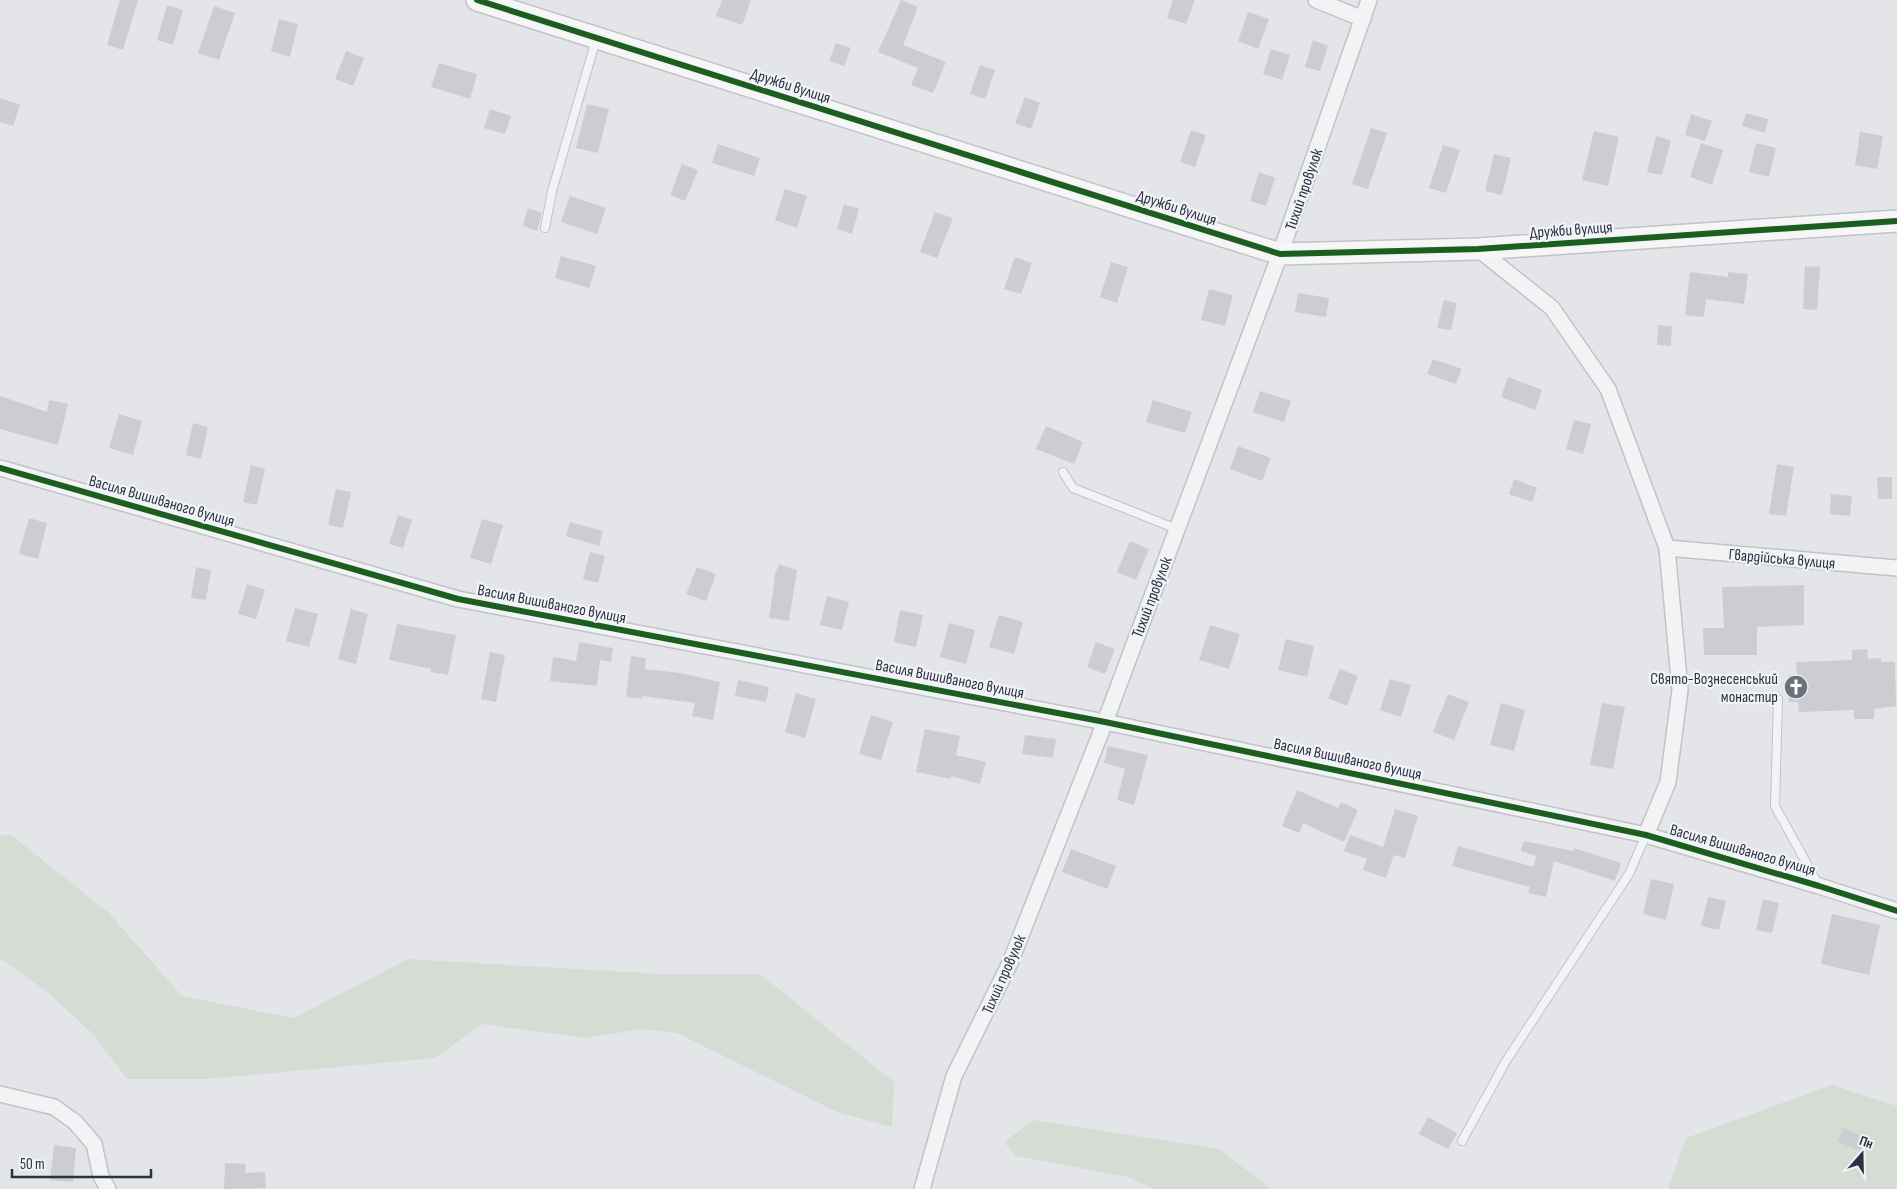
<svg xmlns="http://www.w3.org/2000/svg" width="1897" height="1189" font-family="'Sofia Sans Condensed',sans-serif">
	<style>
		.green { fill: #d4dcd4 }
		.building { fill: #cccdd0 }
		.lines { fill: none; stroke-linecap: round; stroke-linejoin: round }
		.lane-casing { stroke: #c2c3c6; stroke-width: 10 }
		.street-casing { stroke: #c2c3c6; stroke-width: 18 }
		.secondary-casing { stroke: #c2c3c6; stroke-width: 24 }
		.lane { stroke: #f2f3f5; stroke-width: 8 }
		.street { stroke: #f2f3f5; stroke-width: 15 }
		.secondary { stroke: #f6f6f7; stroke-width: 21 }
		.cycleway-casing { stroke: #f1f3f7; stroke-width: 9 }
		.cycleway { stroke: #1b5e20; stroke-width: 6 }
		.labels { text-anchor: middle; stroke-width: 4.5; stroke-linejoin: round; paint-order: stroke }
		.street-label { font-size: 16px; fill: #2a3142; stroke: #f1f3f7 }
		.poi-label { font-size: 16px; fill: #2a3142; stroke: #f1f3f7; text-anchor: end }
	</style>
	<rect width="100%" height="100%" fill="#e4e5e8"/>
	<g class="green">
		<polygon points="0,835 12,836 108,912 182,996 294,1018 408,959 661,974 760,974 894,1082 892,1127 839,1113 677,1033 641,1029 586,1038 482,1024 435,1058 207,1079 127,1079 94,1035 45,990 0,958"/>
		<polygon points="1832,1085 1897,1106 1897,1189 1668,1189 1686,1138"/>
		<polygon points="1034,1120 1219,1149 1271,1189 1153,1189 1128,1177 1016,1156 1004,1142"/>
	</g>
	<g class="building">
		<polygon points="120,0 138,0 123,50 107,45"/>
		<polygon points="722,0 751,0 742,25 716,16"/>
		<polygon points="901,0 918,7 903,45 946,62 933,93 911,85 918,68 878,52"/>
		<polygon points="1173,0 1195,0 1186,24 1167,18"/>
		<polygon points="167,5 183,10 173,45 157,40"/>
		<polygon points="214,6 235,13 219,60 198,53"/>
		<polygon points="1248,12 1269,19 1258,49 1238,41"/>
		<polygon points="279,19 298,24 290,57 271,51"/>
		<polygon points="1313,40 1328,46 1320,71 1305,67"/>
		<polygon points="836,43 851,48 844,66 829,61"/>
		<polygon points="1271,49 1290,55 1282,80 1263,74"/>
		<polygon points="346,51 364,58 353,86 335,79"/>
		<polygon points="439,63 477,74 470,99 431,87"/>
		<polygon points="980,65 995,70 985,99 970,94"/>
		<polygon points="1025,97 1040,103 1031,129 1015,123"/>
		<polygon points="0,98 20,105 13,126 0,122"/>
		<polygon points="587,104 609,109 598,153 576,148"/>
		<polygon points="490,109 511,116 505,134 484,128"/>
		<polygon points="1746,113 1768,119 1765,133 1742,126"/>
		<polygon points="1691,114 1712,121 1705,141 1685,135"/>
		<polygon points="1371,128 1387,133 1368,189 1352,184"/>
		<polygon points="1191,130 1206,135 1195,167 1180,162"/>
		<polygon points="1594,131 1619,137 1608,186 1582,180"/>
		<polygon points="1860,132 1883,136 1877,169 1855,165"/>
		<polygon points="1656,136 1671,140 1662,175 1647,172"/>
		<polygon points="1701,143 1723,150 1712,185 1690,177"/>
		<polygon points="1756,143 1776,148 1769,177 1749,172"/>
		<polygon points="718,144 760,158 754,176 712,163"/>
		<polygon points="1443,145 1460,150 1446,193 1429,188"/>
		<polygon points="1494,154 1511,158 1502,195 1485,191"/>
		<polygon points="682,164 698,170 685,201 670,195"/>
		<polygon points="1259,172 1275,178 1266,206 1250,201"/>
		<polygon points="785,189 807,196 797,228 775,220"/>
		<polygon points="570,196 606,208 597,234 561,222"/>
		<polygon points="844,204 859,209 852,234 837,229"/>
		<polygon points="528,208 542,213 537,231 523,226"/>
		<polygon points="935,212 953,218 937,258 920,252"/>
		<polygon points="561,256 596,266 589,288 555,278"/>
		<polygon points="1015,257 1032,263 1021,294 1004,289"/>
		<polygon points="1111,262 1128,267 1117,303 1100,297"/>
		<polygon points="1805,266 1820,267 1817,310 1803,309"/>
		<polygon points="1690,272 1728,277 1728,272 1748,274 1744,304 1706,299 1704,317 1685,315"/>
		<polygon points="1209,289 1233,295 1225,326 1201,320"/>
		<polygon points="1298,293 1329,298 1326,317 1295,312"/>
		<polygon points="1444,300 1457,303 1451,330 1437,328"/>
		<polygon points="1658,325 1672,326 1671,346 1657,345"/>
		<polygon points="1433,359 1462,369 1456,384 1427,374"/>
		<polygon points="1508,377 1542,390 1535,410 1501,397"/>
		<polygon points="1260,391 1291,401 1284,422 1253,412"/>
		<polygon points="0,396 47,412 49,400 68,404 58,445 0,429"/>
		<polygon points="1153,400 1192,412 1185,433 1146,422"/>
		<polygon points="119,414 142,421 133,455 109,448"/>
		<polygon points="1574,420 1591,424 1583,454 1566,449"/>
		<polygon points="193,423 208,427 201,459 186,455"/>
		<polygon points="1046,426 1083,442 1074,464 1036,449"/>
		<polygon points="1238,446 1271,458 1262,481 1230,469"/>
		<polygon points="1777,464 1794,467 1786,516 1769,514"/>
		<polygon points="251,465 265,469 257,505 243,502"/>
		<polygon points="1877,477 1892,477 1892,499 1878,499"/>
		<polygon points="1514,479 1537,488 1532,502 1509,494"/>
		<polygon points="336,489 351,492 343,528 328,525"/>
		<polygon points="1831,494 1852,496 1850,516 1830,514"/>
		<polygon points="398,515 412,520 403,548 389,544"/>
		<polygon points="29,518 47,523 38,559 19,554"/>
		<polygon points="482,519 503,525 491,564 470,558"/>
		<polygon points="570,522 603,531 599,546 566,536"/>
		<polygon points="1130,541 1149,549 1136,580 1117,572"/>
		<polygon points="590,552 605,556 598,583 583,579"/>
		<polygon points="779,564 797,570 789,621 769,618 775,577 774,577"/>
		<polygon points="196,567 211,570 206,600 191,598"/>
		<polygon points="697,567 716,574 706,601 686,594"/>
		<polygon points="247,584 265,590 256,619 238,614"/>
		<polygon points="1804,585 1804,625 1757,627 1757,655 1704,655 1703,628 1724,628 1722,587"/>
		<polygon points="827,596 849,602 842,630 820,625"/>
		<polygon points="295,608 318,614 309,647 286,641"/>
		<polygon points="351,609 368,614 356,664 338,659"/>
		<polygon points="900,610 923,615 916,647 894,642"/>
		<polygon points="999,615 1023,622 1014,654 989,647"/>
		<polygon points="949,623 975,630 966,664 940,657"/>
		<polygon points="397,624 456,635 448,675 430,672 431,669 389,660"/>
		<polygon points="1210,625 1240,634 1229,669 1199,660"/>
		<polygon points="1286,639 1314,646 1307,677 1278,670"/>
		<polygon points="579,642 613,648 611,662 600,660 597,686 550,681 553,657 576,661"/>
		<polygon points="1096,642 1115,649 1105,674 1087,667"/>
		<polygon points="1867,649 1868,659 1881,658 1881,662 1895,662 1896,706 1874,709 1874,719 1854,719 1854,710 1799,712 1798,702 1789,702 1788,675 1797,675 1796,662 1852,660 1852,650"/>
		<polygon points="490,652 505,655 496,702 481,699"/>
		<polygon points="631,656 646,658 645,669 680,673 720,682 713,720 692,716 695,703 642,696 642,699 626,697"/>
		<polygon points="1340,669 1358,676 1347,706 1328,698"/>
		<polygon points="1390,679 1411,685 1401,717 1380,710"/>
		<polygon points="738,680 769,687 766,702 735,696"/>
		<polygon points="796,693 816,699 805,738 785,732"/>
		<polygon points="1448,694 1469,702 1454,740 1433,732"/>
		<polygon points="1501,703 1525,710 1514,751 1490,745"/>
		<polygon points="1602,703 1625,707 1613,769 1590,765"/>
		<polygon points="871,715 893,722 881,760 859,754"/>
		<polygon points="925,729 960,736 956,755 986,762 980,784 951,776 951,779 916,772"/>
		<polygon points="1025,735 1056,739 1053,758 1022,754"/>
		<polygon points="1108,746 1148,755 1134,805 1117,800 1125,769 1104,763"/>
		<polygon points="1297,790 1338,808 1341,802 1358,810 1344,842 1303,823 1299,833 1282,826"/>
		<polygon points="1395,809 1418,816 1405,858 1394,855 1386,878 1363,870 1367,859 1344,851 1350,835 1383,847"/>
		<polygon points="1524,841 1573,851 1574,848 1621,863 1615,881 1554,861 1546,897 1528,893 1530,887 1452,866 1458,846 1534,867 1536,856 1521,851"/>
		<polygon points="1071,849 1116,866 1107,889 1062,872"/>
		<polygon points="1651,879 1674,884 1666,920 1643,914"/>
		<polygon points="1708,897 1726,901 1719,930 1701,926"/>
		<polygon points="1763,899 1779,903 1772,933 1756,930"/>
		<polygon points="1832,914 1880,925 1869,975 1821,964"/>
		<polygon points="1428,1117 1457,1133 1448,1149 1419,1134"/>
		<polygon points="1843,1128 1866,1137 1861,1151 1838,1142"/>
		<polygon points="54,1145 76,1148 73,1182 50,1180"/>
		<polygon points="225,1163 246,1164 245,1173 265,1172 266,1188 224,1189"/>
	</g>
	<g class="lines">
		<g class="lane-casing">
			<g id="lane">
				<polyline points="545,228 552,191 596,40"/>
				<polyline points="1063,472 1073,488 1177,529"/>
				<polyline points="1778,699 1775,806 1819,886"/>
				<polyline points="1462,1141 1506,1061 1629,874 1646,835"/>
			</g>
		</g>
		<g class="street-casing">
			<g id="street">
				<polyline points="1316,0 1363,19"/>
				<polyline points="1478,249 1552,308 1608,389 1667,548 1680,690 1668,782 1646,835"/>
				<polyline points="0,468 458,599 1105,722 1646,835 1819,886 1897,911"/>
				<polyline points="1667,548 1897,568"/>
				<polyline points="0,1094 54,1107 75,1122 94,1144 101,1176 108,1189"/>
				<polyline points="922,1189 954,1076 1010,963 1105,722 1280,254 1369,0"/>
			</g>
		</g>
		<g class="secondary-casing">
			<polyline id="secondary" points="477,0 1280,254 1478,249 1897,221"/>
		</g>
		<use href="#lane" class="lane"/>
		<use href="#street" class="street"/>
		<use href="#secondary" class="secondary"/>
		<g class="cycleway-casing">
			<g id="cycleway">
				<polyline points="477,0 1280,254 1478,249 1897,221"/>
				<polyline points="0,468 458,599 1105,722 1646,835 1819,886 1897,911"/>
			</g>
		</g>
		<use href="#cycleway" class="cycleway"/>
	</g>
	<defs>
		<g id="church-disc" transform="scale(1.25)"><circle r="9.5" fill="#6b707c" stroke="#f1f3f7"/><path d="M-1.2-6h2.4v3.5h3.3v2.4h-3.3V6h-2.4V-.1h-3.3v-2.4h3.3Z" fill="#fff"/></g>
	</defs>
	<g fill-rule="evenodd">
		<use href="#church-disc" x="1796" y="687"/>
	</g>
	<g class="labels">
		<g class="street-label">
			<text transform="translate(791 85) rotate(18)" y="6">Дружби вулиця</text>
			<text transform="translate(1303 189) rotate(-71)" y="6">Тихий провулок</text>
			<text transform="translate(1177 207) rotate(18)" y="6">Дружби вулиця</text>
			<text transform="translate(1571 229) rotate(-4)" y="6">Дружби вулиця</text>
			<text transform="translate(162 500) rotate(16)" y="6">Василя Вишиваного вулиця</text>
			<text transform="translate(1782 558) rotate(5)" y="6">Гвардійська вулиця</text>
			<text transform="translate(1151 597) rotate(-69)" y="6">Тихий провулок</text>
			<text transform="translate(552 603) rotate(11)" y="6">Василя Вишиваного вулиця</text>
			<text transform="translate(950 678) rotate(11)" y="6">Василя Вишиваного вулиця</text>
			<text transform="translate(1348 758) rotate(12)" y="6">Василя Вишиваного вулиця</text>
			<text transform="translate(1743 849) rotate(16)" y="6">Василя Вишиваного вулиця</text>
			<text transform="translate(1003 974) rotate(-66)" y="6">Тихий провулок</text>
		</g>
		<g class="poi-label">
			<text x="1778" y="684">Cвято-Вознесенський<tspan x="1778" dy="18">монастир</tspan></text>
		</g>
	</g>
	<g transform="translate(1862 1154) rotate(20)" stroke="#f1f3f7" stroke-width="4" paint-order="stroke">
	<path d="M0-4L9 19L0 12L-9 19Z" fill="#2a3142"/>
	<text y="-8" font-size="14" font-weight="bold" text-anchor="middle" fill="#2a3142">Пн</text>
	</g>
	<path d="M12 1169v8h139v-8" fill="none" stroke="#2a3142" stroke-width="2.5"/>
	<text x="20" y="1169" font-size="15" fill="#2a3142" stroke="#f1f3f7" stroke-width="4" paint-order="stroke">50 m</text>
</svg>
